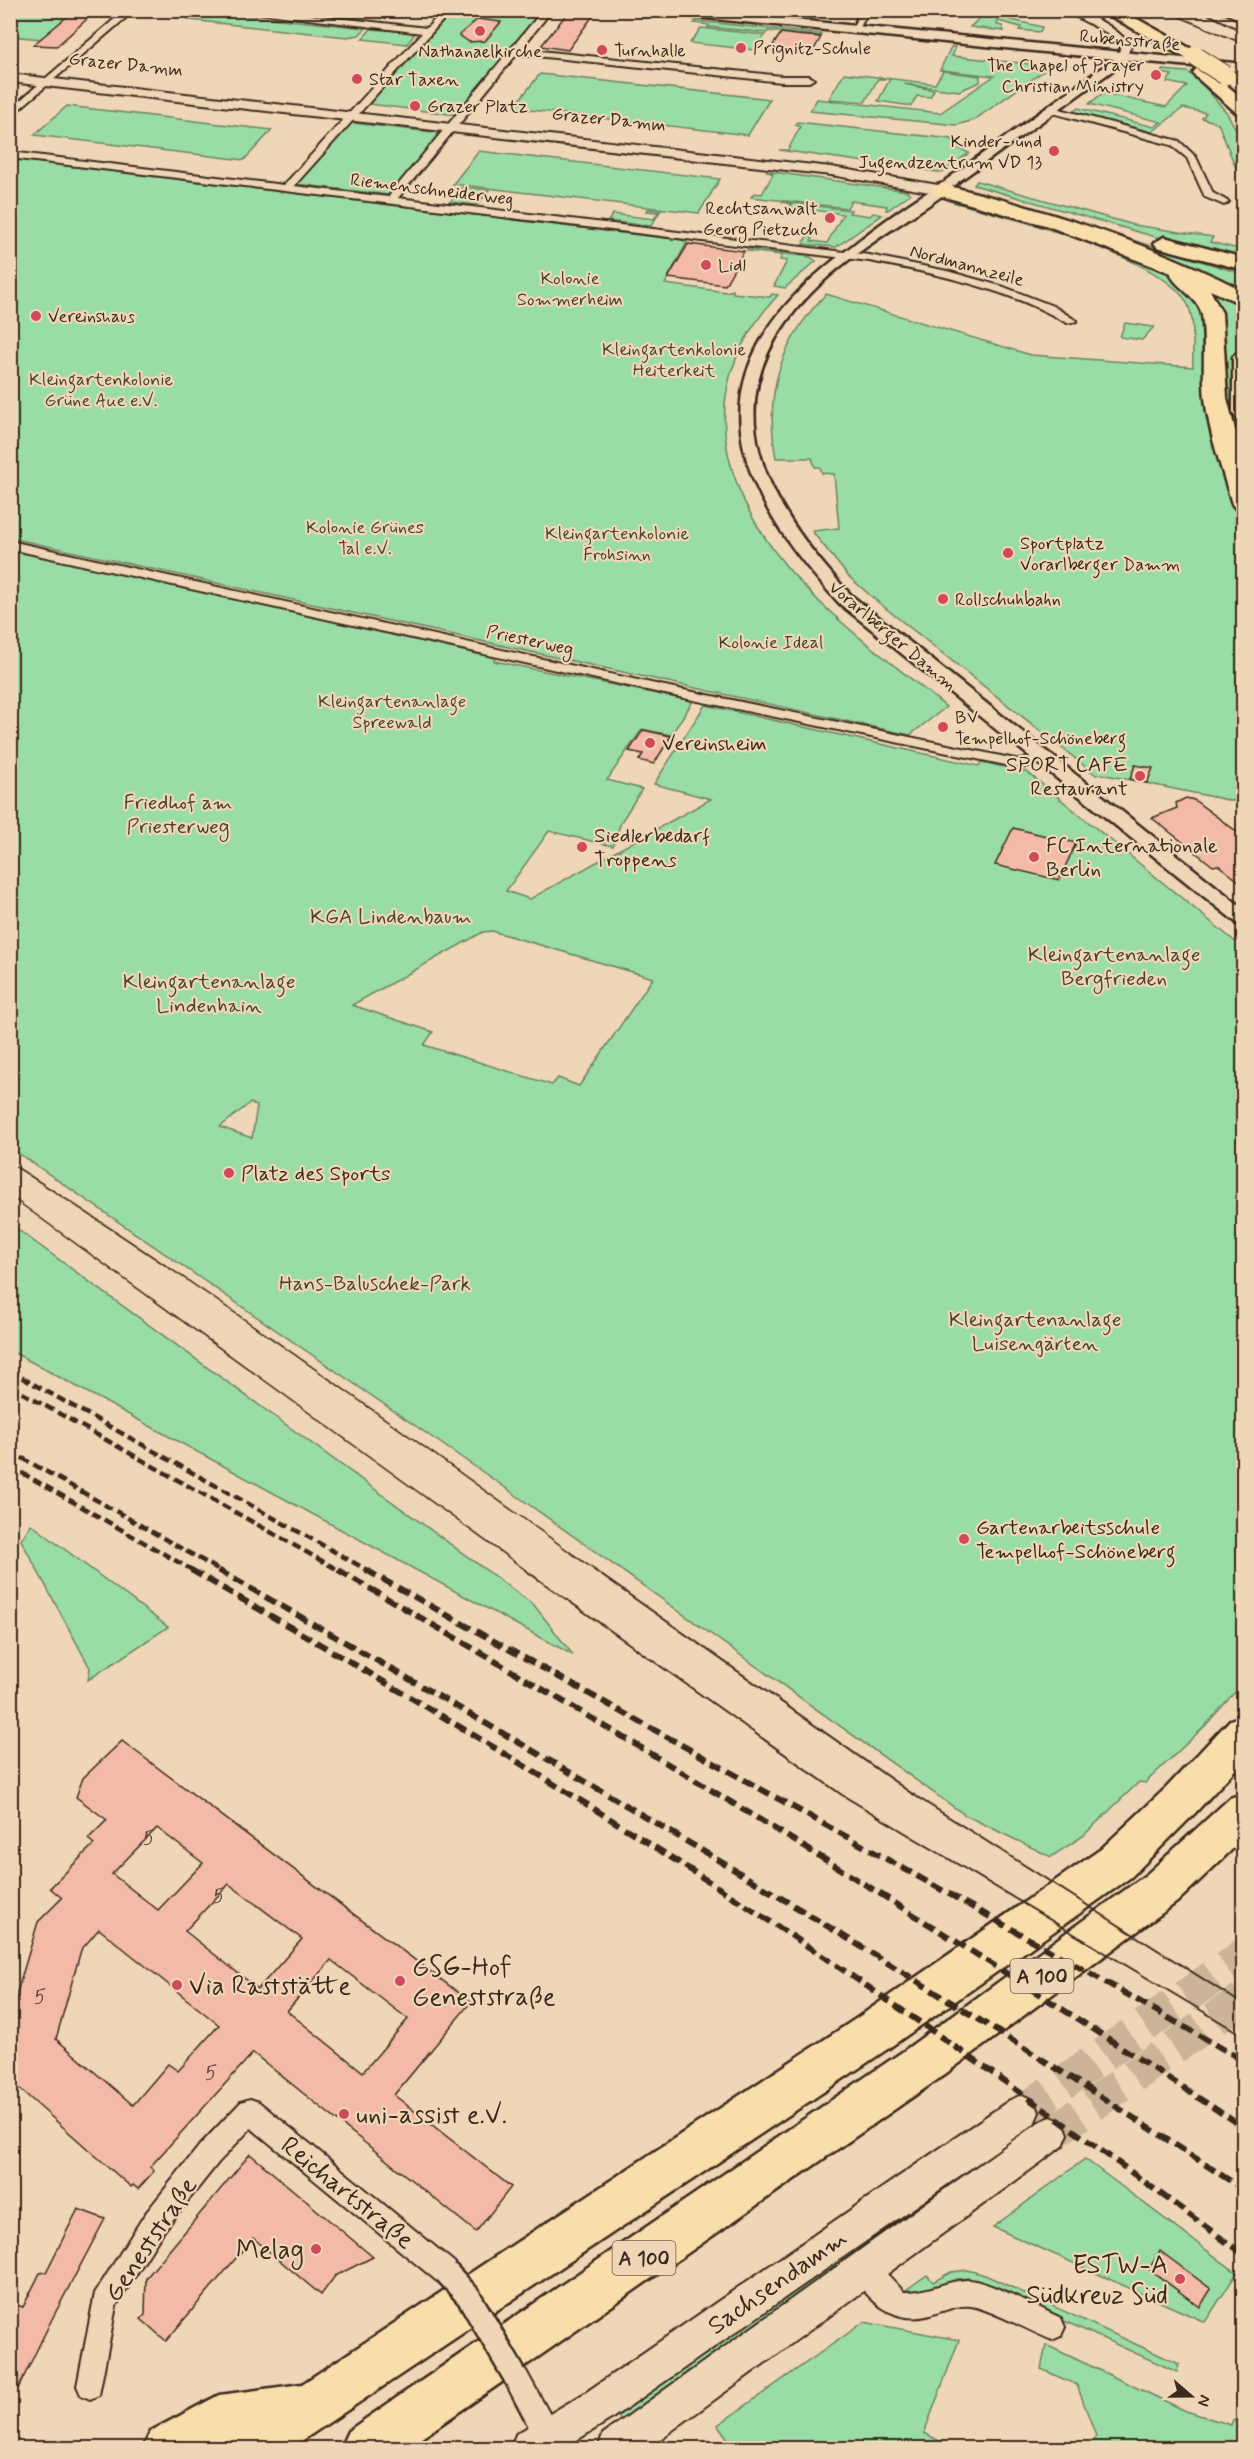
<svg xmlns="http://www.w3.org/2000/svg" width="1254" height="2459" font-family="Mynerve,sans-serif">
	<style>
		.green { fill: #9adca6; stroke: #6a8362; stroke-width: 1.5; fill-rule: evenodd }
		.building { fill: #f2baa7; stroke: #3b2a1e; stroke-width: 1.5; fill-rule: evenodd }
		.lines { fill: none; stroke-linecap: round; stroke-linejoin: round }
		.secondary-tunnel { stroke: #cbb498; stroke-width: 34; stroke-dasharray: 34 16; stroke-linecap: butt }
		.minor-casing { stroke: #3b2a1e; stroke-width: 4 }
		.tertiary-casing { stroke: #3b2a1e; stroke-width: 5 }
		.secondary-casing { stroke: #3b2a1e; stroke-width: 4 }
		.motorway-casing { stroke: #3b2a1e; stroke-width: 5 }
		.minor { fill: #efd6b6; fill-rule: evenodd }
		.tertiary { fill: #efd6b6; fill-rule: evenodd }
		.secondary { fill: #efd6b6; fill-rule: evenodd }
		.motorway { fill: #f9deab; fill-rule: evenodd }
		.tram-far1 { stroke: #3b2a1e; stroke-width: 1.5 }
		.tram { stroke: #3b2a1e; stroke-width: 2 }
		.rail-far1 { stroke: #3b2a1e; stroke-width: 4.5; stroke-dasharray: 9 4.5; stroke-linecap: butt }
		.rail { stroke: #3b2a1e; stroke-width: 6; stroke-dasharray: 12 6; stroke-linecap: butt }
		.minor-bridge-casing { stroke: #3b2a1e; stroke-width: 28; stroke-linecap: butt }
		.motorway-bridge-casing { stroke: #3b2a1e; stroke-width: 21; stroke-linecap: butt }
		.minor-bridge { stroke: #efd6b6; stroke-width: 23 }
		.motorway-bridge { stroke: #f9deab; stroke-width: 19 }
		.poi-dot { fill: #d1495b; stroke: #efd6b6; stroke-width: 2 }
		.labels { text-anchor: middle; stroke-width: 4.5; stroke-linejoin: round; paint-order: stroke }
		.far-street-label { font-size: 18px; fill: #3b2a1e; stroke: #efd6b6 }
		.far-poi-label { font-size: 18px; fill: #3b2a1e; stroke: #efd6b6; text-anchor: start }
		.far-park-label { font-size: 18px; fill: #494532; stroke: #efd6b6 }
		.shield { fill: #efd6b6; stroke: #715e4c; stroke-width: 1.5 }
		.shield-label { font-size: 20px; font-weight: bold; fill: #3b2a1e }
		.poi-label { font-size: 21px; fill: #3b2a1e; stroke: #efd6b6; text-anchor: start }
		.park-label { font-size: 21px; fill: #494532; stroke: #efd6b6 }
		.near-number-label { font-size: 21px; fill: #694e40 }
		.near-poi-label { font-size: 26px; fill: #3b2a1e; stroke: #efd6b6; text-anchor: start }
		.near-street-label { font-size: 26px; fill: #3b2a1e; stroke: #efd6b6 }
	</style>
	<rect width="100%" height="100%" fill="#efd6b6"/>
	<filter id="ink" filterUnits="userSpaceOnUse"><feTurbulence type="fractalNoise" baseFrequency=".0167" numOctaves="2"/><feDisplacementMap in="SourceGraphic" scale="12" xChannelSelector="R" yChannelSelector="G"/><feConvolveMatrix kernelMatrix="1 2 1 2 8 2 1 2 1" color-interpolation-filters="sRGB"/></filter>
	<g filter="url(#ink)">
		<g class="green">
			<polygon points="22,10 77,10 41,39 11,36 10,15 16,15"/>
			<polygon points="190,10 202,11 366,28 359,35 347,37 190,20 184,16"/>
			<polygon points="453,11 543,11 456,115 369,104"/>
			<polygon points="973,11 1042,27 1040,32 1019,30 1021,27 998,21 997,25 1002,26 1004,31 970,27 981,17 970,14"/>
			<polygon points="696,21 821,34 820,36 768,31 767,33 708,27 709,25 694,23"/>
			<polygon points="701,28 765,35 755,50 690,43"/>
			<polygon points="371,29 410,32 414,35 407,44 362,39"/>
			<polygon points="951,47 956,47 952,56 1041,65 1048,68 974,120 957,125 810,111 817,99 940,113 994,76 940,70"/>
			<polygon points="1162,70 1187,72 1199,80 1227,113 1243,142 1243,186 1218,123 1202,118 1206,113 1183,108 1152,132 1072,112 1078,108 1154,127 1161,122 1089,104 1103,93 1166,107 1187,86 1167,82 1172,75 1161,73"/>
			<polygon points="943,71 980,76 980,82 959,91 904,84 934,90 930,97 917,96 911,106 878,101 890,79 878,79 865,102 829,99 844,73 935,84"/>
			<polygon points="540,74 770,99 748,135 513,108"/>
			<polygon points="67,106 272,130 244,160 34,135"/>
			<polygon points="797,122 952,139 955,146 969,153 943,172 938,172 779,150 788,150 800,127 795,125"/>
			<polygon points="352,123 432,132 440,133 389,195 297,184"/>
			<polygon points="479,151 720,179 699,213 453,184"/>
			<path d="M11 159 682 240 687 242 665 284 726 292 733 290V293L770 297 772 294 778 295C678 402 732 520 826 608 863 643 906 674 946 707L910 735 11 538Z"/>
			<polygon points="766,171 907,191 910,194 888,210 886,210 887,206 851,201 847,208 751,197 754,193 762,194 773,174"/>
			<polygon points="977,181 1134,225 1213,237 1210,242 1243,250 1243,262 974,185"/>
			<polygon points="462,187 489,190 477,205 450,202"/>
			<polygon points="992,197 1243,274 1243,296"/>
			<path d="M957 198 1030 219 1170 272 1200 299 1237 497 1243 513V803L1101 774 1096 775 879 603 848 576 812 531 839 528 834 474 822 473 820 467H815L812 458H776C764 393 780 342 826 294L1031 355 1193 367C1192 349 1196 320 1187 303 1163 256 1001 215 949 201Z"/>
			<polygon points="782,202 851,210 849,213 870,216 873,213 882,215 836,247 803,244 807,236 813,236 811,241 827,243 843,214 789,207 791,204"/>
			<polygon points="648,209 661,210 651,226 608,221 613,214 654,219 658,212 646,211"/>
			<polygon points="748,249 810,257 816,261 785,288 774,286 787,261 780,260 782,255 747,251"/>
			<polygon points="1194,278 1243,304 1236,359 1236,410 1243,458 1243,483"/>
			<polygon points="1125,323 1153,327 1154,327 1142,340 1120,337"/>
			<path d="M11 549 495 658 494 661 693 701 671 735 642 729 607 780 642 789 621 822 613 846 549 831 506 891 530 899 711 799 654 784 705 705 979 766 981 762 1027 772 1243 948V1683L1204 1727 1145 1783 1139 1782 1083 1836 1051 1857 965 1815 503 1486 11 1148ZM492 931 653 978 579 1086 558 1078 552 1085 424 1045 433 1032 352 1005 483 932ZM250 1103 257 1106 252 1138 220 1127Z"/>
			<polygon points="10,1224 534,1605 573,1655 11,1351"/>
			<polygon points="31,1524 168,1627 88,1680 90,1668 21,1540"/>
			<polygon points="989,2151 994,2158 624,2426 618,2416"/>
			<polygon points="1085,2159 1237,2273 1205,2322 993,2227"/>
			<polygon points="967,2270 985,2275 1179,2364 1177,2372 969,2278 956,2279 923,2292 903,2292 927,2275 933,2282 951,2272"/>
			<polygon points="864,2322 959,2340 924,2433 953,2448 734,2448 718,2425"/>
			<polygon points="1046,2345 1186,2411 1231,2425 1233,2420 1243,2425 1243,2448 1086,2448 1096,2436 1077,2385 1041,2369"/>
		</g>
		<g class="building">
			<polygon points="75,10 97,10 57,46 33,45"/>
			<polygon points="569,11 595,13 568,50 541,46"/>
			<polygon points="478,19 501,22 485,41 469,42 459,35"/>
			<polygon points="781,33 795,35 821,37 811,55 770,50"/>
			<polygon points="688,244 744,251 725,285 668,278"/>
			<polygon points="643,730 671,736 654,764 639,760 643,754 629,751"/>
			<polygon points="1135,765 1153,768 1147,783 1130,779"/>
			<polygon points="1186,798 1194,800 1244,837 1244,885 1218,865 1213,866 1152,818 1177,808 1176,803"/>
			<polygon points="1013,828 1076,843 1059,880 995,865"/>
			<path d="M122 1741 471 2002 394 2095 511 2187 476 2232 253 2053 150 2167 154 2171 138 2189 133 2185 131 2187 21 2090 10 2084V2016L38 1922 62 1898 50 1888 94 1844 88 1839 107 1820 76 1797 83 1778ZM157 1828 203 1863 158 1910 112 1874ZM229 1884 302 1939 258 1989 185 1931ZM99 1929 219 2025 178 2071 168 2064 133 2105 56 2039 81 1950ZM331 1960 408 2019 363 2072 287 2011Z"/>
			<polygon points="250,2154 373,2257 335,2276 321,2295 253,2238 166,2341 141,2319 145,2315 146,2278"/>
			<polygon points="78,2209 105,2219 52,2319 10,2405 10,2303 23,2307 40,2273 46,2272"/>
			<polygon points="1160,2251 1211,2289 1200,2307 1149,2269"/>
		</g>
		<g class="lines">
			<g class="secondary-tunnel">
				<polyline points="1022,2112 1244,1955"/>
				<polyline points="1051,2134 1244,1998"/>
			</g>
			<g class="minor-casing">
				<g id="minor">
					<polygon points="125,10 135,10 10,117 10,109"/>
					<path d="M234 10H267L427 28 443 10H452L294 186 388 197 543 10H552L521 49 782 76H809L814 79 809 82H782L517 54 398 198 869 255 947 271 1004 287 1053 306 1077 321 1067 323C1006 288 938 274 869 261L10 158V152L284 185 422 33Z"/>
					<polygon points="860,10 869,10 857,33 851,33"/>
					<path d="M1063 10C1087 10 1116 27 1131 46L1125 60 1117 58 1121 46 1111 35Z"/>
					<polygon points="1202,10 1214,10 1244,24 1244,31"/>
					<polygon points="1052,107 1179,141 1196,157 1213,193 1229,202 1224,205 1205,197 1187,158 1171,145 1049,112 1049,108"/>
					<polygon points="10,541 660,685 1020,760 1042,754 1049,758 1047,761 1020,768 660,693 10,549"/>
					<polygon points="250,2099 259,2102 455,2263 459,2272 455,2281 446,2285 437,2281 251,2128 218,2163 163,2232 116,2306 99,2395 90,2399 81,2395 77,2386 95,2293 145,2214 200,2145 241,2102"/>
					<path d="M864 2255 873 2259 904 2292C926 2293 945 2281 967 2280 985 2279 1042 2309 1061 2318L1065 2327 1061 2336 1052 2340C1032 2332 990 2309 971 2306 956 2304 940 2313 926 2316 893 2324 863 2298 851 2268L855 2259Z"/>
					<polygon points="515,2363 524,2367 568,2448 540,2448 502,2376 506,2367"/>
				</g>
			</g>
			<g class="tertiary-casing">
				<g id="tertiary">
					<polygon points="650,10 694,10 1244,64 1244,71 1127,60 951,187 945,183 946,180 1114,59 655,13"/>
					<path d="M941 186 947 190 946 193C901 225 850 253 811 293 705 400 765 505 852 596L1244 909V925L1237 923 840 604C720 476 692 365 847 250 863 237 925 190 941 186Z"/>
				</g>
			</g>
			<g class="secondary-casing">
				<g id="secondary">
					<polygon points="10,74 831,167 938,185 951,179 958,183 941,194 831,175 10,82"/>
					<polygon points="1022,2095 1034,2100 1039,2112 1034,2124 611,2419 564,2448 511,2448 516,2434 585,2393 1010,2100"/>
					<polygon points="1051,2117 1063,2122 1068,2134 1063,2146 648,2448 598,2448 603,2434 1039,2122"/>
				</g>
			</g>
			<g class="motorway-casing">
				<g id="motorway">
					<polygon points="1100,10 1121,10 1204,56 1201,60 1189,60"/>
					<polygon points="1202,68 1208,69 1244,100 1244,115 1238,114 1196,77 1193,73 1196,69"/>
					<path d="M941 184C1044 209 1148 242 1244 291V305L1210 290 1222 313 1227 398 1244 465V511L1236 509 1232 504C1222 469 1209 434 1205 398 1202 370 1206 342 1202 315 1199 297 1171 284 1171 273L1045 225 934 194 932 190 934 186Z"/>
					<polygon points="1164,237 1244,258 1244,270 1157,247 1154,243"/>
					<polygon points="1244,351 1244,418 1236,417 1233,412 1233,357 1237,353"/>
					<polygon points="1244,1715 1244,1760 1195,1813 1131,1877 889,2048 291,2448 223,2448 225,2444 216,2448 143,2448 151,2431 219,2395 302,2384 857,2018 1101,1849 1167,1787 1230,1720"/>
					<polygon points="1244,1793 1244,1838 1177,1902 937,2080 407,2448 340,2448 348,2431 905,2050 1147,1874 1230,1798"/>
				</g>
			</g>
			<use href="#minor" class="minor"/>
			<use href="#tertiary" class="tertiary"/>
			<use href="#secondary" class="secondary"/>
			<use href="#motorway" class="motorway"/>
			<g class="tram-far1">
				<polyline points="1163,10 1244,44"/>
				<path d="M10 1163C211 1291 403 1431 596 1571"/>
				<polyline points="10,1196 527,1571"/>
			</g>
			<g class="tram">
				<polyline points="525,1570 842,1795 1244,2036"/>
				<polyline points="594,1570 911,1793 1244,2005"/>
			</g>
			<g class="rail-far1">
				<polyline points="10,1371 369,1571"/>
				<polyline points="10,1386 340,1571"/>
				<polyline points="10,1451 221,1571"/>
				<polyline points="10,1466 194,1571"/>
			</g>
			<g class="rail">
				<path d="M191 1570C359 1666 526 1764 689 1869 879 1990 1063 2121 1244 2255"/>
				<path d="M218 1570C566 1767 910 1969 1244 2190"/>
				<path d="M338 1570C646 1747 948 1931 1244 2128"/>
				<path d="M366 1570C659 1733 953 1894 1244 2061"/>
			</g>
			<g class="minor-bridge-casing">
				<polyline id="minor-bridge" points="446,2272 469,2297 515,2376"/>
			</g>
			<g class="motorway-bridge-casing">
				<polyline id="motorway-bridge" points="1195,56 1225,75"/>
			</g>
			<use href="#minor-bridge" class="minor-bridge"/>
			<use href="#motorway-bridge" class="motorway-bridge"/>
		</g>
	</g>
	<g class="poi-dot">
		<circle cx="480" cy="31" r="6"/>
		<circle cx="741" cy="48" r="6"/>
		<circle cx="602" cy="50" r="6"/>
		<circle cx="1156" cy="75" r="6"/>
		<circle cx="357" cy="79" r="6"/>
		<circle cx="415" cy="106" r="6"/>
		<circle cx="1054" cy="151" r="6"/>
		<circle cx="830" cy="218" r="6"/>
		<circle cx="706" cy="265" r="6"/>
		<circle cx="36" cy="316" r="6"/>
		<circle cx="1008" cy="553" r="6"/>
		<circle cx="943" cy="599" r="6"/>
		<circle cx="943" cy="727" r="6"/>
		<circle cx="650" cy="743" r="6"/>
		<circle cx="1140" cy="776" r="6"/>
		<circle cx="582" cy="847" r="6"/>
		<circle cx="1034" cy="857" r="6"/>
		<circle cx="229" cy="1173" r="6"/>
		<circle cx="964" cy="1539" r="6"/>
		<circle cx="400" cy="1981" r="6"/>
		<circle cx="177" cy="1985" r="6"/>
		<circle cx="344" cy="2114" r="6"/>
		<circle cx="316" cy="2249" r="6"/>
		<circle cx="1180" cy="2279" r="6"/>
	</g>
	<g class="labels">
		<g class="far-street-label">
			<text transform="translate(1130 40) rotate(5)" y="6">Rubensstraße</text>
			<text transform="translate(126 64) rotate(6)" y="6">Grazer Damm</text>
			<text transform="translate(609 119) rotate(6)" y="6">Grazer Damm</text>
			<text transform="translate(432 189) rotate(7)" y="6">Riemenschneiderweg</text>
			<text transform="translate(967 265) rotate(15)" y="6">Nordmannzeile</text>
			<text transform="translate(893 636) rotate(40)" y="6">Vorarlberger Damm</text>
			<text transform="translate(530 640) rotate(12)" y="6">Priesterweg</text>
		</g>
		<g class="far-poi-label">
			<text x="753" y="54">Prignitz-Schule</text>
			<text x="614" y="56">Turnhalle</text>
			<text x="480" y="57" text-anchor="middle">Nathanaelkirche</text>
			<text x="1144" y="71" text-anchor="end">The Chapel of Prayer<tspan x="1144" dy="21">Christian Ministry</tspan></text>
			<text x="369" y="85">Star Taxen</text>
			<text x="427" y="112">Grazer Platz</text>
			<text x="1042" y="147" text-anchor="end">Kinder- und<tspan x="1042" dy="21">Jugendzentrum VD 13</tspan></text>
			<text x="818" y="214" text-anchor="end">Rechtsanwalt<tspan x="818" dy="21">Georg Pietzuch</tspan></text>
			<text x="718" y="271">Lidl</text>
			<text x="48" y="322">Vereinshaus</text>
			<text x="1020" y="549">Sportplatz<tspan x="1020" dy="21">Vorarlberger Damm</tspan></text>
			<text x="955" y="605">Rollschuhbahn</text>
			<text x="955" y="723">BV<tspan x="955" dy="21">Tempelhof-Schöneberg</tspan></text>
		</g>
		<g class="far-park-label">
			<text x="570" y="284">Kolonie<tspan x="570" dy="21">Sommerheim</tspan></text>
			<text x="674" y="355">Kleingartenkolonie<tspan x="674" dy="21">Heiterkeit</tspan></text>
			<text x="101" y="385">Kleingartenkolonie<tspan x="101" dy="21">Grüne Aue e.V.</tspan></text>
			<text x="365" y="533">Kolonie Grünes<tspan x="365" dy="21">Tal e.V.</tspan></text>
			<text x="617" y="539">Kleingartenkolonie<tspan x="617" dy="21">Frohsinn</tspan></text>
			<text x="771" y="648">Kolonie Ideal</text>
			<text x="392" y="707">Kleingartenanlage<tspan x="392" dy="21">Spreewald</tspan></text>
		</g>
		<g class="shield">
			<rect x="1010.5" y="1959" width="63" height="34" rx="4.5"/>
			<rect x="612.5" y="2241" width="63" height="34" rx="4.5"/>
		</g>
		<g class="shield-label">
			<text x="1042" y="1983">A 100</text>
			<text x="644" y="2265">A 100</text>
		</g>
		<g class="poi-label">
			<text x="662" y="750">Vereinsheim</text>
			<text x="1128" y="771" text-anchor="end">SPORT CAFE<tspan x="1128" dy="24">Restaurant</tspan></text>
			<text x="594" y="842">Siedlerbedarf<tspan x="594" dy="24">Troppens</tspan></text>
			<text x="1046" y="852">FC Internationale<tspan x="1046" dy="24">Berlin</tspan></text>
			<text x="241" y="1180">Platz des Sports</text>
			<text x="976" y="1534">Gartenarbeitsschule<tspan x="976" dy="24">Tempelhof-Schöneberg</tspan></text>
		</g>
		<g class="park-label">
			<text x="178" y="809">Friedhof am<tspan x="178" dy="24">Priesterweg</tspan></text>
			<text x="391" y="923">KGA Lindenbaum</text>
			<text x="1114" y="961">Kleingartenanlage<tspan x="1114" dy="24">Bergfrieden</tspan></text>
			<text x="209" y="988">Kleingartenanlage<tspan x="209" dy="24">Lindenhain</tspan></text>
			<text x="375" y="1290">Hans-Baluschek-Park</text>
			<text x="1035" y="1326">Kleingartenanlage<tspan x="1035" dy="24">Luisengärten</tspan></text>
		</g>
		<g class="near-number-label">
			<text x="149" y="1844">5</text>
			<text x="219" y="1902">5</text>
			<text x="40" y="2003">5</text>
			<text x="211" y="2079">5</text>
		</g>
		<g class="near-poi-label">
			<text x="412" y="1975">GSG-Hof<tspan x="412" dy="30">Geneststraße</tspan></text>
			<text x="189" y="1994">Via Raststätte</text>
			<text x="356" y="2123">uni-assist e.V.</text>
			<text x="304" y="2258" text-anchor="end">Melag</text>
			<text x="1168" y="2273" text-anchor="end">ESTW-A<tspan x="1168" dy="30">Südkreuz Süd</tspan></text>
		</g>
		<g class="near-street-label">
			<text transform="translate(348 2192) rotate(39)" y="9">Reichartstraße</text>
			<text transform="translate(150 2239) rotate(-56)" y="9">Geneststraße</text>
			<text transform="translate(777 2281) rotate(-35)" y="9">Sachsendamm</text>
		</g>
	</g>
	<rect width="1254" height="2459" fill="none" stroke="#efd6b6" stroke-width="36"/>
	<rect x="18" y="18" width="1218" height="2423" fill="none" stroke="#3b2a1e" stroke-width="2" filter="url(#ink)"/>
	<g transform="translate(1191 2396) rotate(110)" stroke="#efd6b6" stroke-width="4.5" paint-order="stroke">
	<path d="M0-4.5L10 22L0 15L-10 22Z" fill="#3b2a1e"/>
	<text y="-9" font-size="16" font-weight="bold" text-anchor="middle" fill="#3b2a1e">N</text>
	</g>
</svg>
